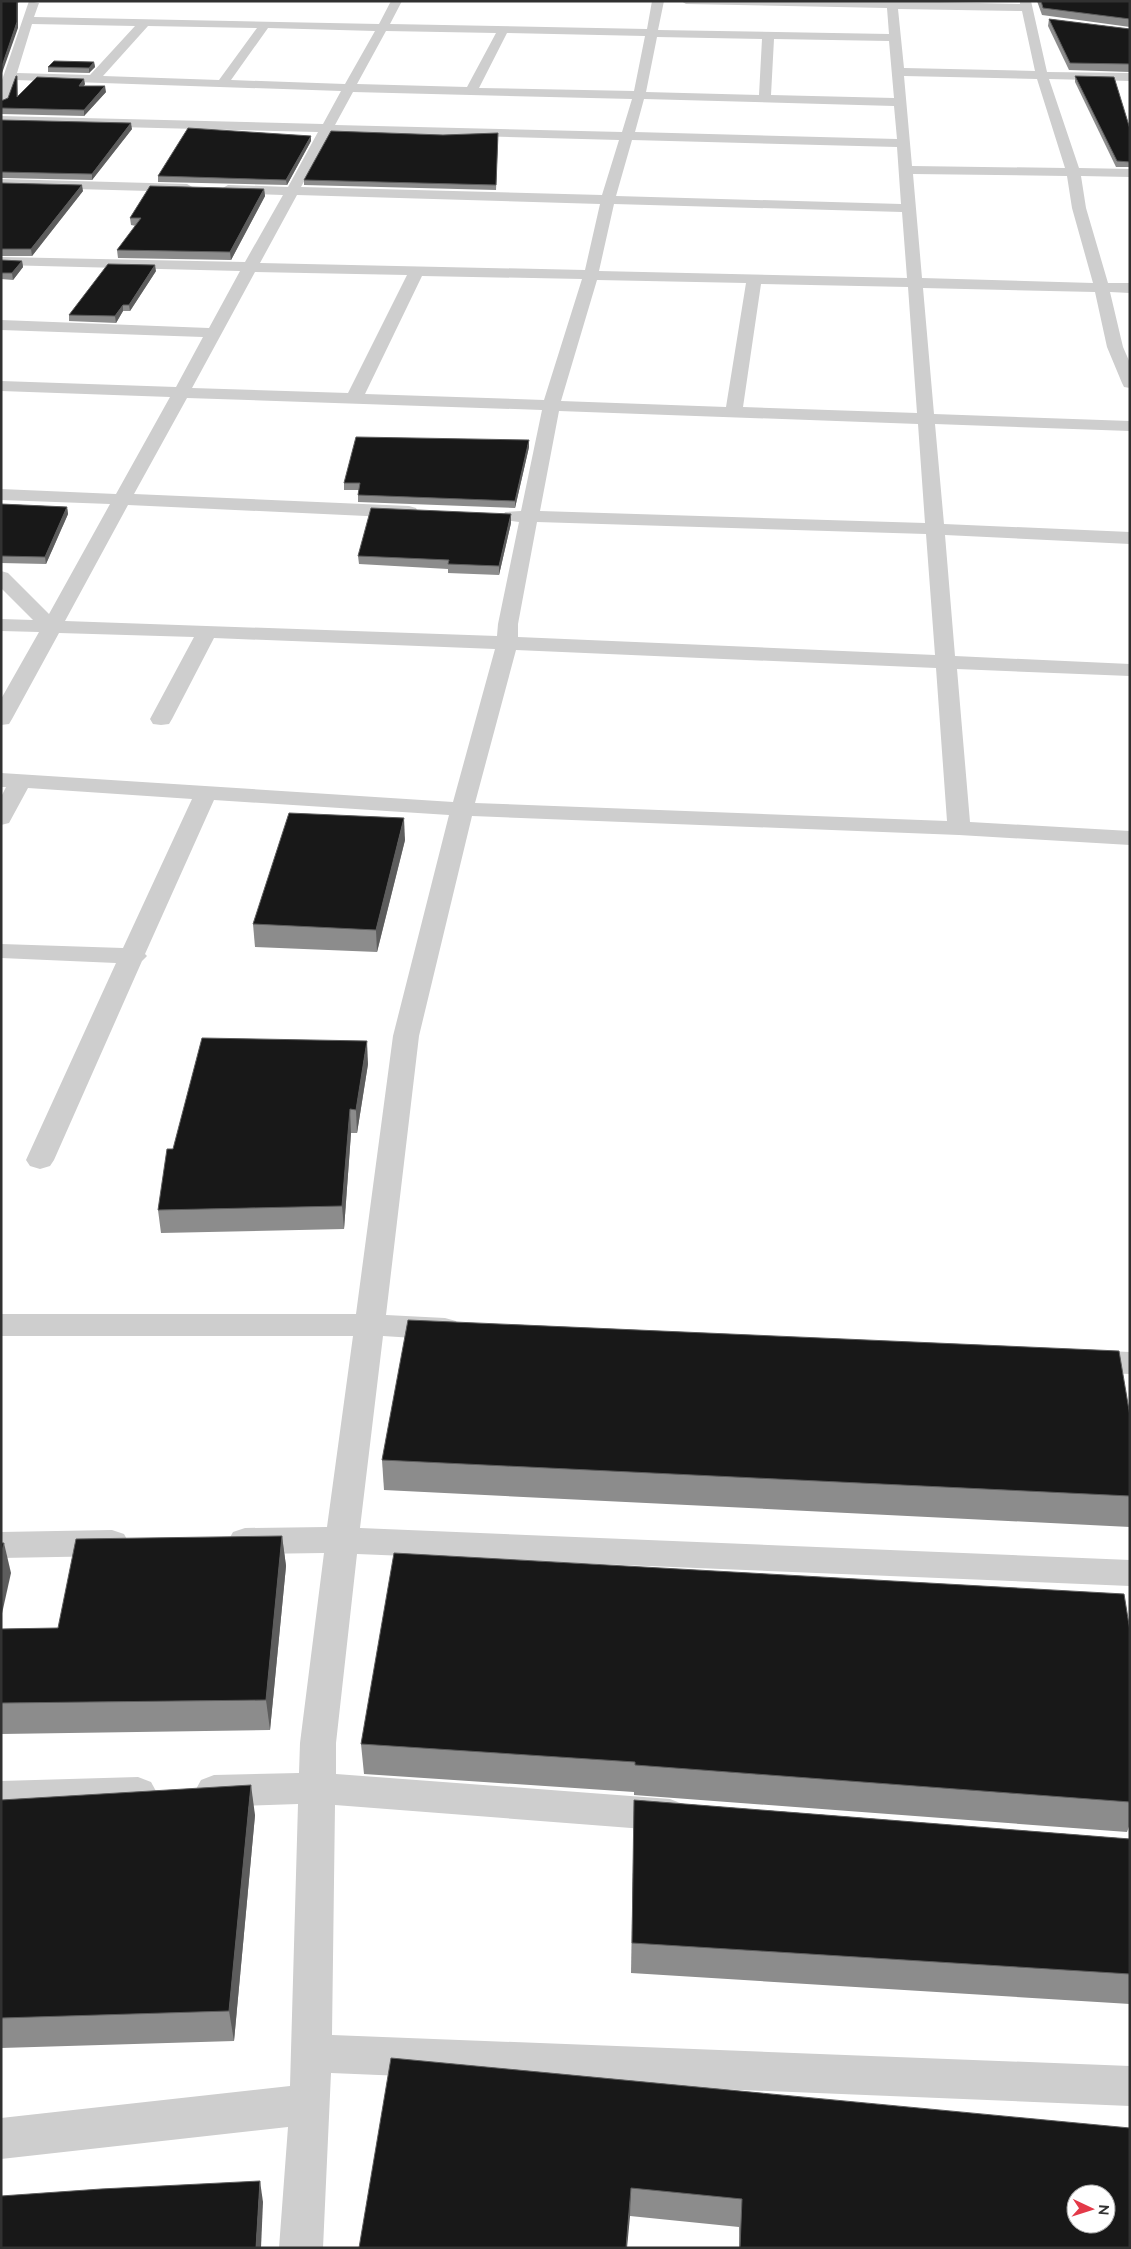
<svg xmlns="http://www.w3.org/2000/svg" width="1131" height="2249" font-family="Raleway,sans-serif">
	<style>
		.lines { fill: none; stroke-linecap: round; stroke-linejoin: round }
		.minor { fill: #cecece; fill-rule: evenodd }
		.wall { fill: #8c8c8c }
		.shaded-wall { fill: #5d5d5d }
		.building { fill: #181818; stroke: #5d5d5d; fill-rule: evenodd }
	</style>
	<rect width="100%" height="100%" fill="#fff"/>
	<g class="lines">
		<g class="minor">
			<path d="M29 1 39 3 34 17 379 24 391 1H402L390 24 647 29 652 1H664L658 30 889 34 887 8 686 4 681 1H898L1020 4V1H1031L1047 72 1130 73V81L1049 79 1079 168 1130 169V177L1081 176 1086 208 1108 283H1130V293L1110 292 1123 347 1130 363V388L1124 387 1122 383 1107 347 1095 292 923 288 934 414 1130 421V431L935 424 944 524 1130 532V544L945 535 955 656 1130 664V676L957 669 970 822 1130 831V845L959 835 472 816 419 1036 386 1315 445 1318 456 1321 460 1329 456 1337 445 1340 383 1336 360 1528 1130 1560V1586L357 1554 336 1743V1774L670 1799 683 1804 689 1815 683 1826 670 1831 335 1805 332 2035 1130 2066V2106L331 2073 323 2248H279L288 2127 1 2159V2118L290 2086 298 1804 214 1807 201 1802 195 1791 201 1780 214 1775 299 1773 300 1743 324 1553 245 1554 233 1550 228 1541 233 1532 245 1528 327 1527 353 1336H1V1314H356L393 1036 449 815 214 800 145 954 147 956 142 961 54 1160 50 1166 40 1169 30 1166 26 1160 116 963 1 958V944L123 948 192 799 28 788 9 823 1 825V797L6 787H1V773L453 802 495 649 214 638 172 719 169 724 161 725 153 724 150 719 194 637 59 633 12 719 9 724 1 725V699L39 632 1 631V619L33 620 1 588V571L8 573 49 614 110 504 1 500V489L116 494 170 397 1 391V381L176 387 203 337 1 330V320L209 328 240 271 1 265V257L245 262 283 195 228 193 221 189 228 185 288 187 318 132 1 124V116L323 124 341 91 15 80 7 103 1 107V83ZM898 9 1022 11 1035 71 904 68ZM32 24 135 26 90 75 17 73ZM148 26 257 28 219 80 103 76ZM268 28 375 31 345 84 231 80ZM386 31 496 33 467 87 357 84ZM507 33 645 36 634 91 479 88ZM657 37 762 39 759 95 646 92ZM774 39 889 41 894 98 771 95ZM904 76 1037 79 1065 168 912 166ZM353 92 632 99 622 132 335 125ZM644 99 894 106 897 139 635 132ZM331 132 619 140 602 195 301 187ZM632 140 897 147 901 204 616 196ZM913 174 1067 176 1072 208 1093 283 922 278ZM297 195 600 204 585 270 260 263ZM614 204 902 212 907 278 599 271ZM255 272 407 275 348 393 192 388ZM422 276 582 279 544 400 365 394ZM597 280 746 283 726 407 561 401ZM761 284 908 287 917 413 743 407ZM187 398 542 410 521 511 505 512 503 516 505 520 519 522 498 624 497 636 65 621 128 505 409 518 416 516 418 512 416 508 409 506 134 494ZM559 411 918 424 925 523 540 511ZM537 522 926 534 935 655 518 637V624ZM516 650 936 668 947 821 475 803Z"/>
			<polygon points="1,179 187,184 194,188 187,192 1,187"/>
			<polygon points="1084,1350 1130,1352 1130,1374 1084,1372 1073,1369 1069,1361 1073,1353"/>
			<polygon points="112,1530 124,1534 129,1543 124,1552 112,1556 1,1558 1,1532"/>
			<polygon points="138,1777 151,1782 157,1793 151,1804 138,1809 1,1813 1,1781"/>
		</g>
	</g>
	<g class="wall">
		<polygon points="1037,1 1130,1 1130,27 1042,15"/>
		<polygon points="1049,19 1130,29 1130,72 1069,70 1048,26"/>
		<polygon points="94,62 95,67 89,73 48,72 48,67"/>
		<polygon points="17,76 18,96 85,84 84,86 106,92 84,116 1,114 1,101 8,98"/>
		<polygon points="1075,76 1130,129 1130,167 1116,167 1075,82"/>
		<polygon points="1,120 132,129 92,180 1,178"/>
		<polygon points="498,139 496,190 304,185 304,180"/>
		<polygon points="311,141 287,185 158,182 158,176"/>
		<polygon points="1,183 83,191 32,256 1,256"/>
		<polygon points="264,189 265,196 231,260 118,258 117,250 136,226 131,225 130,218"/>
		<polygon points="1,260 22,261 23,267 13,280 1,279"/>
		<polygon points="156,271 130,311 123,311 116,323 69,321 69,315"/>
		<polygon points="529,447 515,508 358,502 358,495 359,490 344,490 344,483"/>
		<polygon points="1,504 67,507 68,514 46,564 1,563"/>
		<polygon points="511,523 499,575 448,573 448,569 359,564 358,556"/>
		<polygon points="405,840 377,952 255,947 253,924"/>
		<polygon points="368,1064 357,1133 351,1133 344,1229 161,1233 158,1210 173,1149"/>
		<polygon points="1130,1416 1130,1527 384,1490 382,1460"/>
		<polygon points="282,1536 286,1566 270,1730 1,1734 1,1629 58,1628"/>
		<polygon points="1130,1631 1130,1824 1127,1832 634,1795 634,1792 364,1774 361,1744"/>
		<polygon points="1,1800 255,1815 234,2041 1,2048"/>
		<polygon points="634,1800 1130,1839 1130,2004 631,1973"/>
		<polygon points="391,2058 1130,2248 739,2248 739,2227 630,2216"/>
	</g>
	<g class="shaded-wall">
		<polygon points="17,1 19,1 18,3 18,28 1,76 1,69"/>
		<polygon points="94,62 95,67 89,73 89,68"/>
		<polygon points="84,79 85,84 80,91 79,86"/>
		<polygon points="105,86 106,92 84,116 84,110"/>
		<polygon points="131,123 132,129 92,180 92,174"/>
		<polygon points="311,136 311,141 287,185 286,180"/>
		<polygon points="82,185 83,191 32,256 31,249"/>
		<polygon points="264,189 265,196 231,260 230,252"/>
		<polygon points="22,261 23,267 13,280 12,273"/>
		<polygon points="155,265 156,271 130,311 129,305"/>
		<polygon points="123,305 123,311 116,323 115,316"/>
		<polygon points="529,440 529,447 515,508 515,501"/>
		<polygon points="67,507 68,514 46,564 45,557"/>
		<polygon points="511,514 511,523 499,575 499,566"/>
		<polygon points="404,818 405,840 377,952 376,930"/>
		<polygon points="367,1041 368,1064 357,1133 356,1110"/>
		<polygon points="350,1109 351,1133 344,1229 342,1206"/>
		<polygon points="282,1536 286,1566 270,1730 266,1700"/>
		<polygon points="4,1543 11,1573 1,1618 1,1555"/>
		<polygon points="251,1785 255,1815 234,2041 229,2011"/>
		<polygon points="260,2181 263,2202 261,2248 256,2248"/>
		<polygon points="631,2188 630,2216 627,2248 626,2248"/>
	</g>
	<g class="building">
		<polygon points="1,1 17,1 17,22 1,69"/>
		<polygon points="1041,1 1130,1 1130,19 1043,8"/>
		<polygon points="1049,19 1130,29 1130,64 1070,63"/>
		<polygon points="54,61 94,62 89,68 48,67"/>
		<polygon points="16,76 17,76 17,97 37,77 84,79 79,86 105,86 84,110 1,108 1,101 8,98"/>
		<polygon points="1075,76 1114,77 1130,129 1130,162 1117,161"/>
		<polygon points="1,120 131,123 92,174 1,172"/>
		<polygon points="188,128 311,136 286,180 158,176"/>
		<polygon points="331,131 443,135 498,133 496,185 304,180"/>
		<polygon points="1,183 82,185 31,249 1,249"/>
		<polygon points="150,186 264,189 230,252 117,250 141,218 130,218"/>
		<polygon points="1,260 22,261 12,273 1,273"/>
		<polygon points="108,264 155,265 129,305 123,305 115,316 69,315"/>
		<polygon points="356,437 529,440 515,501 358,495 360,483 344,483"/>
		<polygon points="1,504 67,507 45,557 1,556"/>
		<polygon points="371,508 511,514 499,566 448,564 449,560 358,556"/>
		<polygon points="289,813 404,818 376,930 253,924"/>
		<polygon points="202,1038 367,1041 356,1110 350,1109 342,1206 158,1210 167,1149 173,1149"/>
		<polygon points="408,1320 1119,1351 1130,1416 1130,1496 382,1460"/>
		<polygon points="282,1536 266,1700 1,1703 1,1629 58,1628 76,1539"/>
		<polygon points="1,1543 4,1543 1,1555"/>
		<polygon points="394,1553 1124,1594 1130,1631 1130,1802 635,1765 635,1762 361,1744"/>
		<polygon points="251,1785 229,2011 1,2018 1,1800"/>
		<polygon points="634,1800 1130,1839 1130,1974 632,1943"/>
		<path d="M391 2058 1130 2128V2248H740L742 2199 631 2188 626 2248H359ZM1076 2194H1106V2224H1076Z"/>
		<polygon points="260,2181 256,2248 1,2248 1,2196 101,2189"/>
	</g>
	<rect width="1131" height="2249" fill="none" stroke="#313131" stroke-width="5"/>
	<g transform="translate(1091 2209) rotate(94)"><circle r="24" fill="#ffffff" stroke="#adadad"/>
	<path d="M0-4L9 19L0 12L-9 19Z" fill="#e33948"/>
	<text y="-8" font-size="14" font-weight="bold" text-anchor="middle" fill="#313131">N</text>
	</g>
</svg>
